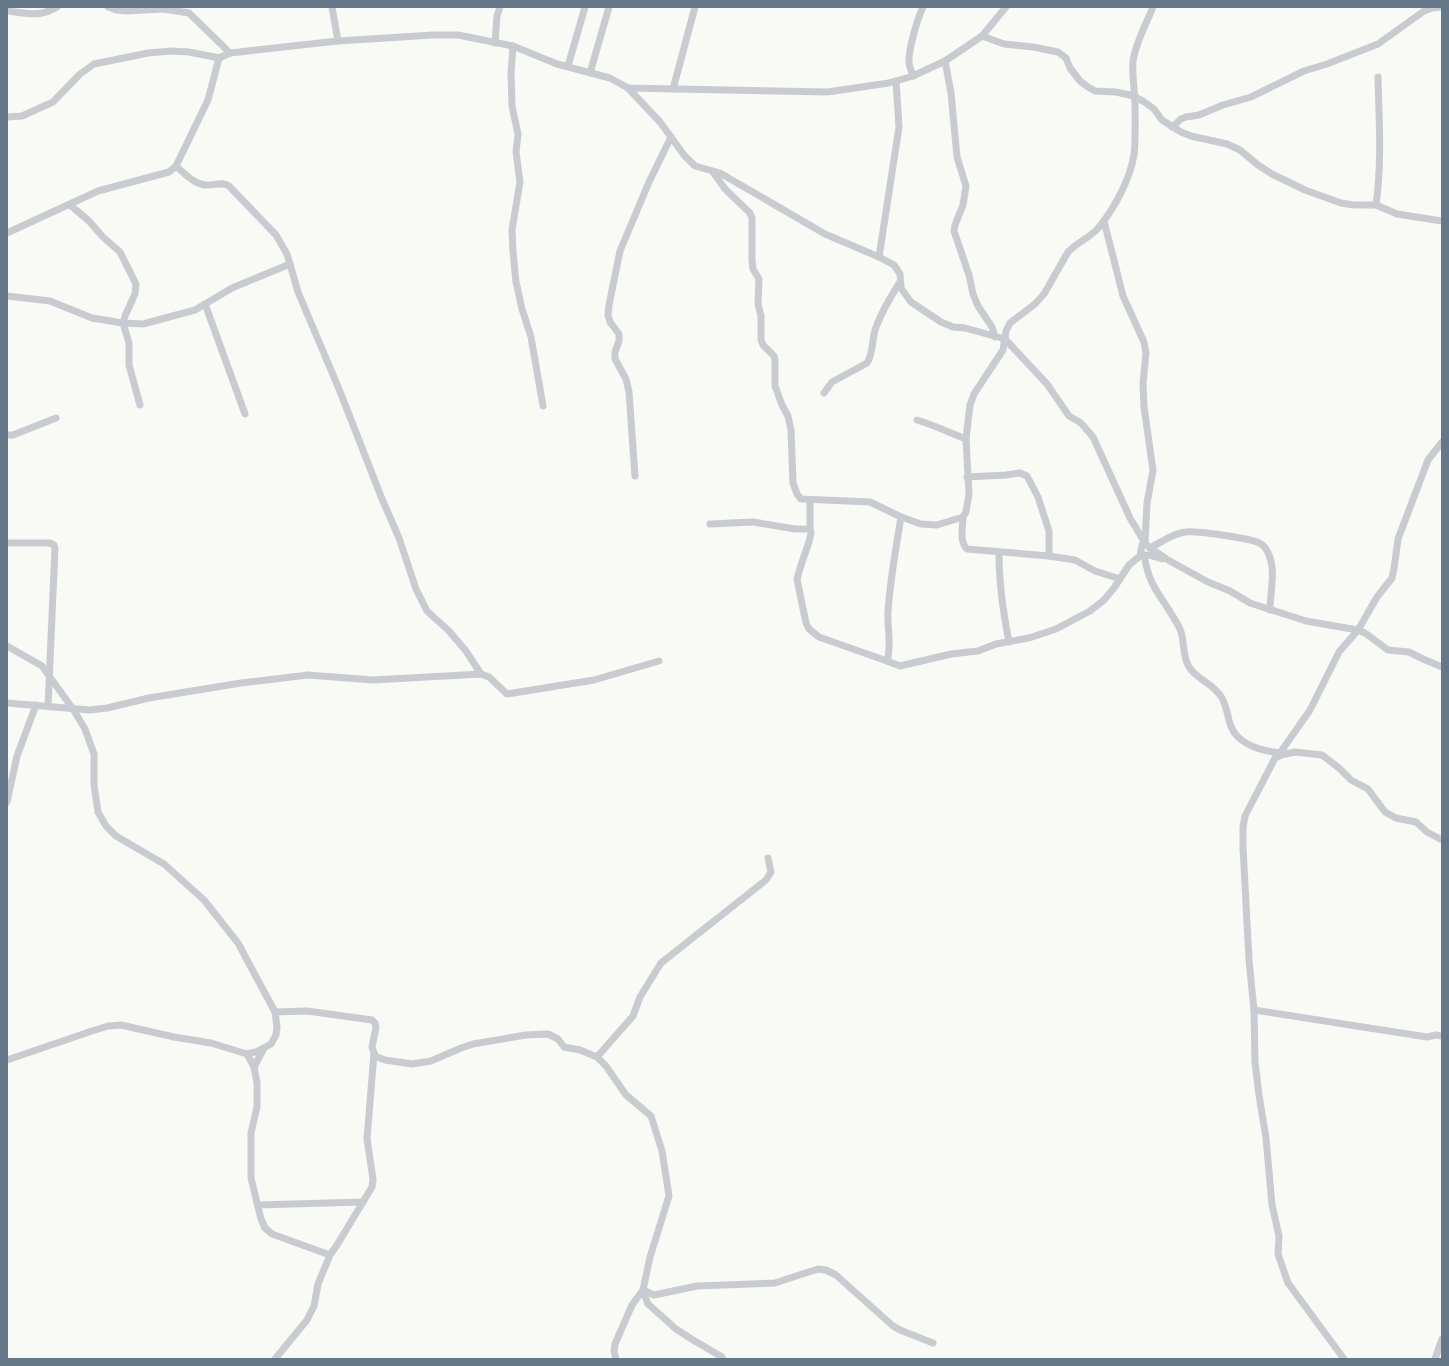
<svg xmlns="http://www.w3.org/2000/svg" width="1449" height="1366" font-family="Helvetica,sans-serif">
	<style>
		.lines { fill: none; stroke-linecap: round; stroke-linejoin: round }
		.minor { stroke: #c8ccd0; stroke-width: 7 }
	</style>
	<rect width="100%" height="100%" fill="#f9f9f6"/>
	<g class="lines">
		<g class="minor">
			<polyline points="108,7 116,10 127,11 163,9 189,13 230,53 338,41 433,35 458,35 513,46 557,64 610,78 628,88 827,92 889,83 913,76 945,61 982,36 1006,7"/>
			<polyline points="332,7 338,41"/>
			<path d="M7 11C26 13 39 18 57 7"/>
			<polyline points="982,36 1004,44 1033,47 1058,52 1066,58 1070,68 1080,81 1088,87 1095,91 1116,92 1130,95 1143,101 1154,109 1162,120 1181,132 1191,136 1227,144 1240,150 1258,165 1272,174 1305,190 1341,203 1354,205 1376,205 1397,214 1442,221"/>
			<polyline points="495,43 497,16 500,7"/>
			<polyline points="513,46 511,73 512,106 518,134 516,152 520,182 512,230 513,252 516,282 522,309 531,337 543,406"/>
			<polyline points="945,61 951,93 957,157 966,186 963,205 955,225 954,231 969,275 973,294 978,306 992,327 995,337"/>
			<polyline points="568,66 585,7"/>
			<polyline points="590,73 609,7"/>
			<path d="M913 76C912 72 910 68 909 64 908 50 917 20 923 7"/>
			<polyline points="628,88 660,122 684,155 695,166 720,173 825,234 879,257 894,265 900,274 901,288 911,302 941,322 953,327 965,328 1005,339 1047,384 1069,416 1081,423 1093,437 1130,518 1145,543 1150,548 1168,560 1208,582 1230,591 1250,603 1306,621 1358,630 1365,633 1388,650 1409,652 1423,659 1442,667"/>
			<polyline points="673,89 695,7"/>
			<polyline points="7,117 22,116 53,102 80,74 94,64 148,53 171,51 189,52 219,58 230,53"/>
			<polyline points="1172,127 1181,119 1186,117 1199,115 1223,105 1251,97 1304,71 1327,64 1378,44 1424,11 1432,8 1441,7"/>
			<path d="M176 166C185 174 193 183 205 185 214 186 222 181 229 186L276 235 287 254 298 292 339 389 382 499 399 538 416 589 427 611 449 631 466 651 481 674"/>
			<path d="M713 172 725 189 750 213 752 218V260L753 269 759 279 758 304 761 316V340L763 345 774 356 775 360V386L782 405 788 416 791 430 793 483 797 494 801 499 870 502 901 517 921 524 937 525 963 517 966 512 969 494 966 439 970 405 974 394 1003 350 1006 331 1010 323 1035 304 1044 294 1068 252C1077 242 1092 237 1100 226 1115 207 1130 179 1134 155 1136 137 1135 118 1135 100 1134 87 1132 74 1133 61 1136 41 1146 25 1153 7"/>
			<polyline points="70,205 89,221 102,236 120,252 136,284 135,294 125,316 123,323 129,343 129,365 140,405"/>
			<path d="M1376 205C1382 162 1379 120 1378 77"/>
			<polyline points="1104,221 1123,296 1144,342 1146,353 1143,383 1144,407 1153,470 1147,503 1145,543 1142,545 1140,556 1149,555 1162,559"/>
			<polyline points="7,233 98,191 169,172 176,166 208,100 219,58"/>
			<polyline points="879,257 899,127 896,81"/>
			<polyline points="7,296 50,301 92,318 123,323 143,324 195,310 232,288 290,264"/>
			<polyline points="205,304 245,414"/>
			<path d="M824 393 832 382 867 363C873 356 872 337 876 327 882 311 891 296 900 282"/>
			<path d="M917 420C934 425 950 433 966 439"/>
			<polyline points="7,435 13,435 56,418"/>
			<polyline points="635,476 629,392 626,379 615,359 615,352 619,341 619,334 610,322 608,315 609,305 620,251 649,182 671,137"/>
			<polyline points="967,477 1006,475 1020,473 1027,476 1038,497 1049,531 1049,556"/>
			<polyline points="810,500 810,529"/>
			<path d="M963 517C963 527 959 541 967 549L1049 556 1075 560 1095 571 1120 579"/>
			<path d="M710 524 753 522 795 529H810L811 533 809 542 801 565 797 579 806 623 809 629 819 637 887 661C892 647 887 627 888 612 890 580 896 548 901 517"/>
			<polyline points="7,543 50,543 54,545 55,548 48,706"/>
			<path d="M1150 548C1161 542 1174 533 1186 532 1196 531 1251 538 1259 543 1264 545 1267 550 1269 555 1276 571 1270 593 1270 610"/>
			<path d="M999 553C999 584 1003 612 1009 642"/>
			<path d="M1144 555C1146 567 1149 579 1156 590 1164 603 1173 615 1180 629 1185 641 1182 656 1189 667 1196 679 1213 683 1222 698 1229 710 1227 727 1238 737 1250 748 1265 751 1280 753"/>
			<polyline points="7,646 42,666 73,709 85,729 94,754 94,785 98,812 106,826 116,836 164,864 204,900 238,943 275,1012 277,1027 276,1035 271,1044 256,1052 247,1054 211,1043 174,1037 121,1025 108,1026 92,1031 7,1060"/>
			<polyline points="887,661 900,666 951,654 978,651 996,644 1029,638 1056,629 1090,611 1104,600 1114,588 1129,565 1140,556"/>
			<polyline points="7,703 90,710 107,708 149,698 241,683 308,675 373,680 481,674 489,677 507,694 594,680 659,661"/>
			<polyline points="1281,755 1280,753 1310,710 1339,652 1358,630 1377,597 1392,578 1394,569 1398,539 1428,460 1442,442"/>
			<polyline points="7,802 17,756 36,705"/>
			<polyline points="1254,1010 1427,1037 1436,1035 1442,1036"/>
			<polyline points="275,1012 307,1011 372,1020 375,1023 376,1027 372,1047 375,1056 385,1060 412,1064 431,1061 461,1048 473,1044 526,1035 548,1034 558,1039 564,1047 580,1050 597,1057 606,1066 626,1095 651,1116 662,1151 669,1196 650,1257 643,1290 632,1305 615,1344 614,1351 616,1359"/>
			<polyline points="247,1054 254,1067 257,1083 257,1107 251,1133 251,1178 261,1219 265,1228 272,1234 330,1255"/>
			<polyline points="597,1057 633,1016 640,997 661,963 766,880 771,872 768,858"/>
			<polyline points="254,1067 264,1048"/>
			<polyline points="258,1205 363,1202"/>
			<polyline points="643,1290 654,1295 697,1286 775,1283 818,1269 826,1270 836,1275 893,1326 900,1330 933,1343"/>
			<polyline points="643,1290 648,1304 676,1329 693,1340 722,1357 723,1359"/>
			<polyline points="275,1359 307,1320 314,1306 318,1284 330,1255 337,1245 372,1187 373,1179 367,1139 374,1053"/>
			<polyline points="1344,1359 1288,1283 1278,1254 1279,1236 1272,1205 1266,1138 1259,1095 1255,1062 1254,1010 1249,960 1243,847 1243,827 1245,816 1275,758 1281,755 1295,752 1322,755 1339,768 1351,780 1368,789 1385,812 1396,818 1416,822 1427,832 1442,840"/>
			<polyline points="1435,1359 1442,1339"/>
		</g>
	</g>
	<rect width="1449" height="1366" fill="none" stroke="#65788a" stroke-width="16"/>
</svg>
